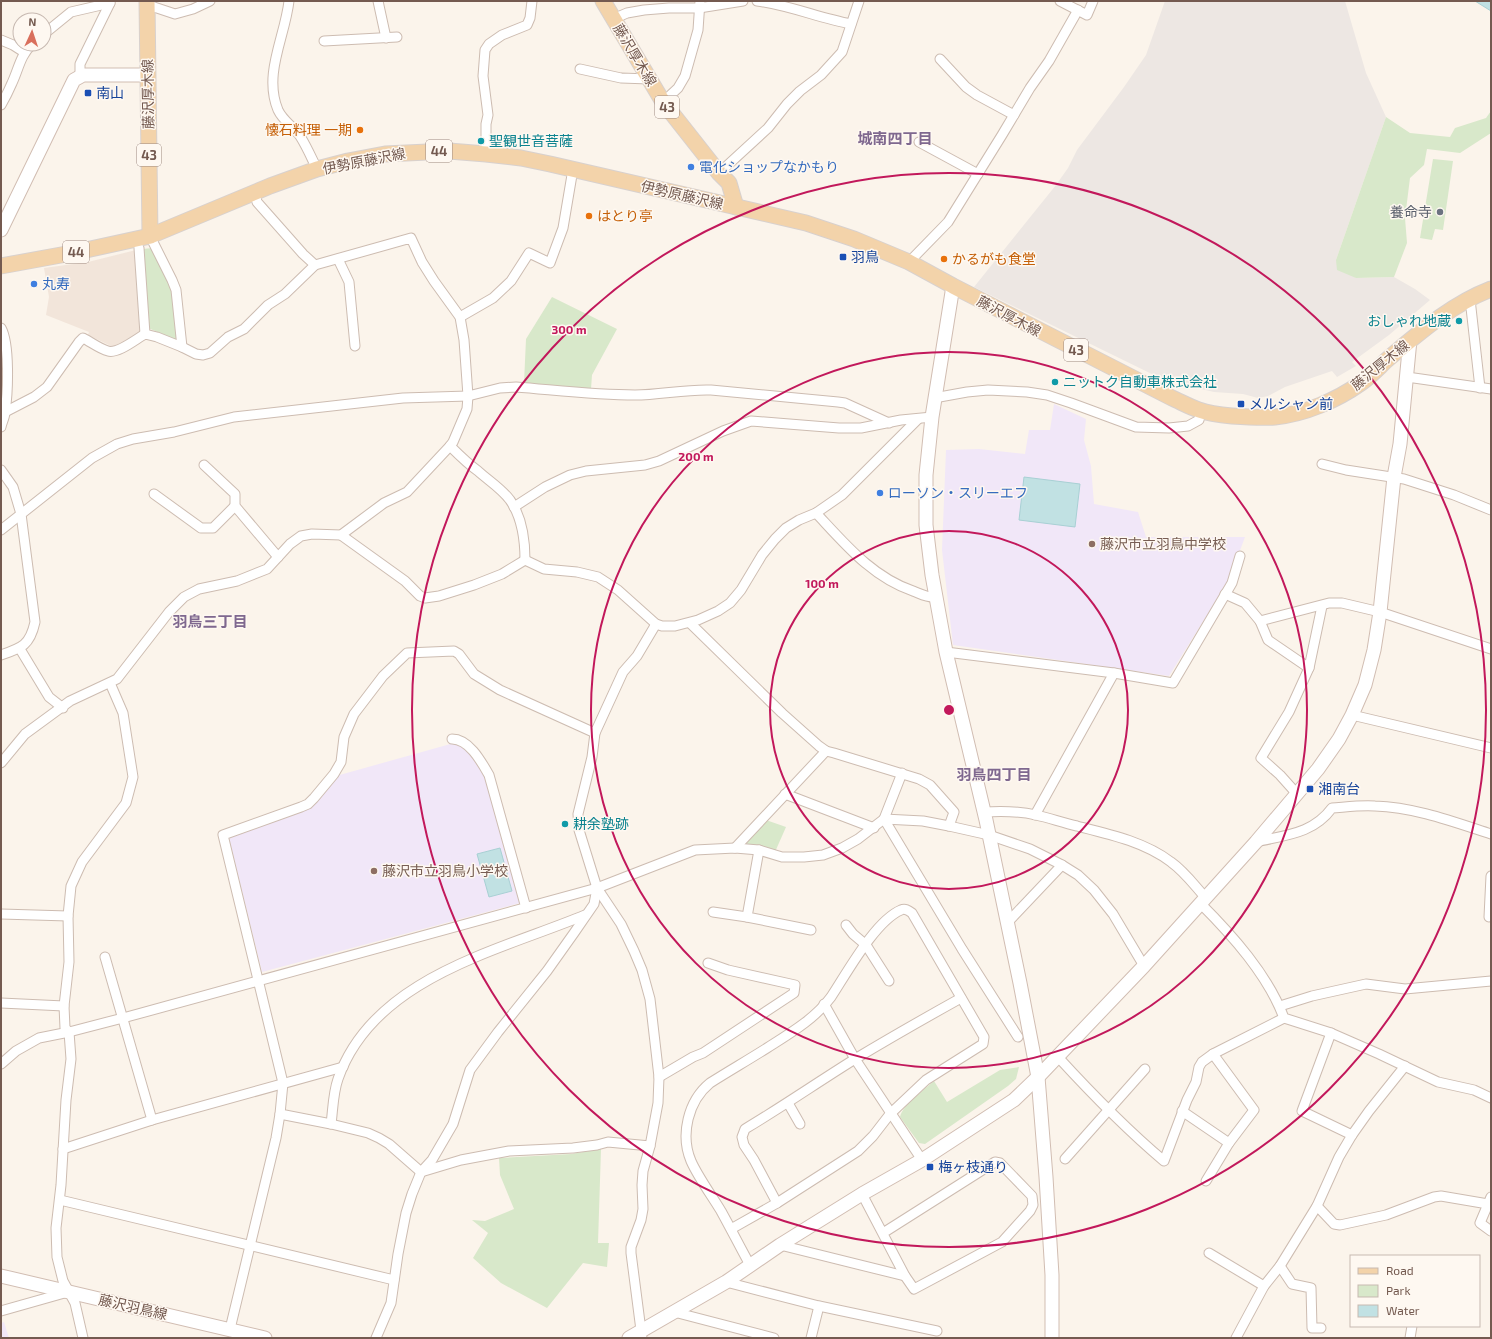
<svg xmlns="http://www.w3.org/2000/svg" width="1492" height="1339" font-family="'Exo 2','Noto Sans JP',sans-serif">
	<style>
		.residential { fill: #f2e5da }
		.industrial { fill: #ede7e3 }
		.education { fill: #f1e7f8 }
		.green { fill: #d8e8ca }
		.water { fill: #c1e1e3; stroke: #a8d0d4 }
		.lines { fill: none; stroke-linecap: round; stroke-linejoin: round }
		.street-casing { stroke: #cdbcb1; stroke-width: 11 }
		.secondary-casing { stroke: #d1bdb2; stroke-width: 15 }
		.primary-casing { stroke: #d8d1ce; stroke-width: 17 }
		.street { stroke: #fff; stroke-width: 9 }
		.secondary { stroke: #fff; stroke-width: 13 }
		.primary { stroke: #f3d3aa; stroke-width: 15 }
		.ring { fill: none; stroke: #c2185b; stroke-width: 2 }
		.transit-dot { fill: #1a4fb4; stroke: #fef8f1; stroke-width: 1.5 }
		.food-dot { fill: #e8710a; stroke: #fef8f1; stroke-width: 1.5 }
		.culture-dot { fill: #0f9aa8; stroke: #fef8f1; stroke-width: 1.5 }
		.shop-dot { fill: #3f7fe0; stroke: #fef8f1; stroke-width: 1.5 }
		.worship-dot { fill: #6b7280; stroke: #fef8f1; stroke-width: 1.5 }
		.education-dot { fill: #8d6e63; stroke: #fef8f1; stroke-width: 1.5 }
		.labels { text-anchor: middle; stroke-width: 3; stroke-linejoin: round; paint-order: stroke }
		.shield { fill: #fef8f1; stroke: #9d8980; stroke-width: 1 }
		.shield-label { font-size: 13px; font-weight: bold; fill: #745a50 }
		.street-label { font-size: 14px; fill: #745a50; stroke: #fef8f1 }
		.transit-label { font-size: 14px; fill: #164399; stroke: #fef8f1; text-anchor: start }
		.food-label { font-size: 14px; fill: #c56008; stroke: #fef8f1; text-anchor: start }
		.culture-label { font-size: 14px; fill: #0d838f; stroke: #fef8f1; text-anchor: start }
		.shop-label { font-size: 14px; fill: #366cbe; stroke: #fef8f1; text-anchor: start }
		.worship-label { font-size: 14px; fill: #5b616d; stroke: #fef8f1; text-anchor: end }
		.education-label { font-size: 14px; fill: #785e54; stroke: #fef8f1; text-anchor: start }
		.neighbourhood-label { font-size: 15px; font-weight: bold; fill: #7f688f; stroke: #fef8f1 }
		.centre { fill: #c2185b; stroke: #fef8f1; stroke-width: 2 }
		.ring-label { font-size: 12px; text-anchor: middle; font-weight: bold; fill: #c2185b; stroke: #fef8f1; stroke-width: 3; stroke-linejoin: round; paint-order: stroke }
	</style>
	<rect width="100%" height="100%" fill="#fbf4eb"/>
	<polygon class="residential" points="136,250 141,332 113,347 88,335 89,332 46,315 49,297 44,268 88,262"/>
	<polygon class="industrial" points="1165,1 1345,1 1366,73 1386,117 1336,260 1356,278 1394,277 1415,289 1430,300 1389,335 1352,362 1356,366 1337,377 1332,371 1285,387 1268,396 1258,398 1243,394 1214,392 1201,389 1162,379 974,287 1056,185 1068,168 1077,150 1124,87 1146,55"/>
	<g class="education">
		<polygon points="1054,404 1086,419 1084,440 1091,466 1094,504 1138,512 1146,537 1245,537 1229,580 1169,676 953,645 942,550 946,450 979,449 1025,454 1029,430 1050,430"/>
		<polygon points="454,743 460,744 466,749 481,769 485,777 520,903 262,972 229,838 310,808 318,801 336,776"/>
		<polygon points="4,1322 9,1338 1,1338 1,1323"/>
	</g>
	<g class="green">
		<polygon points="1491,111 1491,133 1460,153 1427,149 1424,165 1410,178 1405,218 1407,243 1394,277 1356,278 1337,270 1336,260 1386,117 1410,133 1450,137 1455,128 1486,118"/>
		<polygon points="1433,159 1453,161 1443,230 1435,229 1432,240 1420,238"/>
		<polygon points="152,248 169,283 172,292 177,340 148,328 143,249"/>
		<polygon points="552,297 617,329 592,375 591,389 524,383 526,339"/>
		<polygon points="766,820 786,827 775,852 742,845"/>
		<path d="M1019 1067 1016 1079 1008 1086 925 1144 919 1143 900 1117C903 1104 924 1090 934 1081L947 1102 1000 1070Z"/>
		<polygon points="601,1149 598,1243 609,1243 607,1267 583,1263 547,1308 501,1283 473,1258 488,1233 472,1220 485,1221 514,1209 500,1175 499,1158 571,1154"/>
	</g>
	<g class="water">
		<polygon points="1474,1 1491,1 1491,11 1475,1"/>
		<polygon points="1024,477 1080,484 1075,527 1019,520"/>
		<polygon points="500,848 512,891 489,897 477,854"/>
	</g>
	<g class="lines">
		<g class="street-casing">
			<g id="street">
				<path d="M289 1C285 37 263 74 278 110 283 121 294 127 300 136 307 147 312 159 317 169"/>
				<polyline points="378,1 386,38"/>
				<path d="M757 1C789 5 819 18 851 24"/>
				<polyline points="1060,1 1087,15 1093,1"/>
				<polyline points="148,5 175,14 193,9 210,1"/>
				<polyline points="613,19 627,13 644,10 669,8 699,8 743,1"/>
				<polyline points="44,34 71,12 110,3"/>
				<polyline points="1,40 13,45 24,52"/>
				<polyline points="324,41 397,37"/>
				<polyline points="940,59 966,87 977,95 1014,115"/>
				<polyline points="580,69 621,78 649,79"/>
				<polyline points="80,76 80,64 84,56 110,3"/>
				<polyline points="663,102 678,88 685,76 698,30 700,1"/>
				<path d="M1 105C5 98 9 90 12 83 19 68 20 56 32 44"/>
				<polyline points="919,142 978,174"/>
				<polyline points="486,154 486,124 488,115 483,76 485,50 489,44 502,35 527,25 530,18 532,1"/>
				<polyline points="719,173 768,128 787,104 800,91 821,75 842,52 859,1"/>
				<polyline points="255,193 257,202 303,254 315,265"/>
				<polyline points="139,248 145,334"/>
				<polyline points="338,259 349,282 355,346"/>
				<polyline points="909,262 948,222 1002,135 1030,88 1049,61 1078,10"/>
				<polyline points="1470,299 1480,388"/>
				<polyline points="460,317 493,298 511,281 529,253 550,263 563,228 573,169"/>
				<path d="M1 328C10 344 8 393 5 412 5 417 2 422 1 427"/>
				<polyline points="1407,377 1491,389"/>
				<polyline points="934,398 967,392 988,390 1027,392 1047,395 1071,403 1136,427 1169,428 1188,426 1199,420 1201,411"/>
				<path d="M5 412 34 397 47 387 79 342 83 338C91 342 100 349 108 351 118 354 136 339 145 334L157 337 182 347 176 290 172 280 150 236"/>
				<path d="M450 446C459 455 468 464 478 471 489 481 501 488 510 500 522 517 525 540 525 560"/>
				<polyline points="1322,464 1346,470 1404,479 1454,495 1491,510"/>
				<polyline points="204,465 235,494 235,506 278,557"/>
				<path d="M1 470 13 487 21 514 35 622C30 645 22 648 1 655"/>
				<polyline points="154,494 201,528 213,528 235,506"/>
				<polyline points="514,507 545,487 570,475 586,471 645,465 659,461 723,431 751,421 839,428 861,428 901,420 932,417"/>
				<path d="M816 513C845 544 872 577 913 591 921 594 927 598 936 597"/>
				<path d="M1 530 92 458 117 444 133 439 174 432 234 417 403 398 468 396 500 388 516 387C555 390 595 395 635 395 660 395 685 389 711 390L838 402 845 403 889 423"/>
				<polyline points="341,535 405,581 420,596 425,598 439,596 474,585 502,574 525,560"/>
				<polyline points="525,560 544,569 577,572 598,577 618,590 656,624 662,626 675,626 698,620 718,611 730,603 741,590 762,555 775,539 786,528 799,520 816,513 842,495 918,419"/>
				<polyline points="1225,594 1245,603 1260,621 1329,603 1342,603 1380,612 1491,649"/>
				<polyline points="1260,621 1268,640 1309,668"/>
				<polyline points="690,623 782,713 819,746 826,751 834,753 919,779 930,785 954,812 949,826"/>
				<polyline points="20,649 49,697 63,708"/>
				<polyline points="946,652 1114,673 1173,683 1232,583 1240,556"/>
				<polyline points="1352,715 1491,748"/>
				<path d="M452 739C469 739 481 761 489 775L526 908"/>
				<polyline points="1,763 25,734 70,701 117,679 169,612 184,597 199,589 237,581 267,569 290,544 301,536 312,534 341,535 384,503 407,492 450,446 453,442 467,409 468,396 464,340 460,317 434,281 422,262 411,238 315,265 285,294 268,305 244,329 228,337 210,353 203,355 196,354 182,347"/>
				<polyline points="902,773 884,819 962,949 1018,1037"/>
				<polyline points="785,794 874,828"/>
				<polyline points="1297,794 1280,775 1261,758 1289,712 1309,668 1322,606"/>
				<path d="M984 812C1001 811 1019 811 1036 815 1050 818 1063 823 1077 826 1109 834 1145 842 1171 862 1185 872 1194 885 1205 897"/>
				<polyline points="1035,815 1114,673"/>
				<path d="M1256 842C1285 835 1313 834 1332 808 1346 807 1361 805 1375 806 1414 807 1454 822 1491 834"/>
				<polyline points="735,848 826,751"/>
				<polyline points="759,850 747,917 811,930"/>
				<path d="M1200 903C1232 935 1268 975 1284 1018L1331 1033 1379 1054 1438 1082 1474 1090 1491 1098"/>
				<polyline points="713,912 747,917"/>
				<polyline points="1,914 68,916"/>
				<polyline points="1489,917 1491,876"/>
				<polyline points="1007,923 1062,865"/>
				<polyline points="846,925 853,934 866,945 889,981"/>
				<polyline points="105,957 152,1120"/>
				<polyline points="1,1003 64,1006"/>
				<polyline points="824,1004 855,1059 922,1160"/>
				<polyline points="1280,1006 1312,996 1366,984 1405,989 1491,981"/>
				<polyline points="1331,1033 1302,1111 1352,1135"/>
				<path d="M1058 1057C1091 1093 1126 1129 1164 1161L1187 1100 1196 1082 1199 1067 1202 1062 1213 1054 1284 1018"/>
				<polyline points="1,1064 16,1051 39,1038 69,1032 123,1018 597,888 695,850 735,848 759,850 782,857 804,857 823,855 842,848 858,839 884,819 923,821 949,826 989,835 1030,849 1062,865 1078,875 1094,890 1113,914 1144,966"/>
				<polyline points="659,1077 693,1057 703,1053 794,993 795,985 728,970 708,963"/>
				<polyline points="788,1103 800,1124"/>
				<polyline points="1182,1111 1229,1143"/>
				<polyline points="280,1114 331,1124 368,1133 379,1138 389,1144 421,1172 461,1160 509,1151 573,1148 597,1145 608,1142 650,1146"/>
				<path d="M331 1124C333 1109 333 1093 338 1079 373 978 498 951 585 915"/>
				<polyline points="63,1149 152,1120 343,1067"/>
				<polyline points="1065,1159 1145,1069"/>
				<polyline points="1206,1181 1229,1143 1254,1110 1213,1054"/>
				<polyline points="862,1194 905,1276 914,1289 1002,1242 1030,1211 1033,1205 1032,1196 1000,1163 995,1162 883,1233"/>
				<polyline points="1491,1197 1480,1223 1491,1231"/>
				<polyline points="60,1200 394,1280"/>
				<path d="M777 1203 754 1160 744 1145 742 1137 745 1129C782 1107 818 1082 855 1059 890 1038 925 1018 961 998"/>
				<polyline points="1317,1206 1334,1224 1340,1225 1386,1215 1434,1197 1441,1196 1488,1204"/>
				<path d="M731 1229 777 1203 858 1151 873 1136 890 1114 926 1080 983 1044 984 1037 912 913C908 910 905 908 901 910 875 921 847 973 831 997 815 1019 789 1034 767 1048 748 1060 729 1071 710 1083 688 1101 680 1135 691 1161 698 1177 712 1196 721 1211 731 1229 740 1247 750 1265"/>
				<polyline points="780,1245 905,1276"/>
				<polyline points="1209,1253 1264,1286"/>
				<polyline points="1280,1266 1292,1284 1311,1288 1312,1328 1321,1328"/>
				<polyline points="726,1282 819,1306 937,1331"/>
				<polyline points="1,1311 68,1292"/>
				<polyline points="674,1312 774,1338"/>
				<polyline points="230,1329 276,1138 280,1114 283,1083 223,835 301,807 308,804 314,798 334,774 341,762 344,737 354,714 383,676 407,653 454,651 459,654 474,674 500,690 595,733"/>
				<polyline points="83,1338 75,1303 63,1281 57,1257 56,1228 61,1185 66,1100 71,1059 69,1032 65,1028 64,1006 69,962 68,916 71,886 82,862 126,803 133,777 123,713 110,683"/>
				<polyline points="376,1338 391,1303 398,1254 406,1213 412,1194 421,1172 432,1160 453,1124 470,1070 498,1032 547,971 574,933 594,904 597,888"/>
				<polyline points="642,1338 631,1253 631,1247 641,1220 643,1209 642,1185 643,1171 650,1146 658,1103 659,1077 650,999 642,970 634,951 621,924 597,888 579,830 578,814 592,757 595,733 623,672 637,656 656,624"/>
				<polyline points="811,1338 819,1306"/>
				<polyline points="1236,1338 1264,1286 1280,1266 1317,1206 1339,1157 1352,1135 1369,1111 1405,1066"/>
				<polyline points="1410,1338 1412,1326"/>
			</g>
		</g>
		<g class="secondary-casing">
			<g id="secondary">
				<polyline points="1,230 74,80 83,75 148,75"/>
				<polyline points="953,286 932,417 926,475 926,525 932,575 946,652 986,820 1020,983 1038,1077 1046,1177 1052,1275 1052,1338"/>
				<polyline points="1,1276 265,1338"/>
				<polyline points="629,1338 726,1282 780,1245 862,1194 922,1160 1014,1100 1038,1077 1144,966 1256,842 1318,769 1339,739 1352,715 1365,685 1374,650 1380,612 1394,477 1400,444 1410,340"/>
			</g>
		</g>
		<g class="primary-casing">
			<g id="primary">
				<polyline points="147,1 150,236"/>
				<polyline points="603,1 663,102 719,173 729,183 736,207"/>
				<path d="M1 266 72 253 150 236 270 186 317 169 348 161 385 154 449 151 486 154 521 158 550 164 806 223 854 239 909 262 953 286 1172 398C1181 402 1190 407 1199 410 1210 414 1221 415 1232 416 1246 417 1261 418 1275 417 1305 414 1337 400 1361 383 1371 376 1380 366 1389 358 1420 332 1452 304 1491 289"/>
			</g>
		</g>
		<use href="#street" class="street"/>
		<use href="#secondary" class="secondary"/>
		<use href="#primary" class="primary"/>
	</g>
	<g class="ring">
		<circle cx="949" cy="710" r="179"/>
		<circle cx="949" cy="710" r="358"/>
		<circle cx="949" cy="710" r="537"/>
	</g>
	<g class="transit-dot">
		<rect x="84" y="89" width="8" height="8" rx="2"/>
		<rect x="839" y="253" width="8" height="8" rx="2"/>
		<rect x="1237" y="400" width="8" height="8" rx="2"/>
		<rect x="1306" y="785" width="8" height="8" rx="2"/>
		<rect x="926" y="1163" width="8" height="8" rx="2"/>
	</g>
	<g class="food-dot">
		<circle cx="360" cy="130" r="4"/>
		<circle cx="589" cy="216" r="4"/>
		<circle cx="944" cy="259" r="4"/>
	</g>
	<g class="culture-dot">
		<circle cx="481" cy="141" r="4"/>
		<circle cx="1459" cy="321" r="4"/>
		<circle cx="1055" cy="382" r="4"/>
		<circle cx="565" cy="824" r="4"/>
	</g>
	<g class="shop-dot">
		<circle cx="691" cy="167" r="4"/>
		<circle cx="34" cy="284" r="4"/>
		<circle cx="880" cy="493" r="4"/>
	</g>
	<circle class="worship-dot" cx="1440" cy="212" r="4"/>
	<g class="education-dot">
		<circle cx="1092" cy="544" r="4"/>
		<circle cx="374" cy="871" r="4"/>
	</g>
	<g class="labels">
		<g class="shield">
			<rect x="655" y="96" width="24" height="22" rx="3"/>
			<rect x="426" y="140" width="26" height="22" rx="3"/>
			<rect x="137" y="144" width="24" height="22" rx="3"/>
			<rect x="63" y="241" width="26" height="22" rx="3"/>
			<rect x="1064" y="339" width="24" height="22" rx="3"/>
		</g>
		<g class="shield-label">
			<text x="667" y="112">43</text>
			<text x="439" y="156">44</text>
			<text x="149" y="160">43</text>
			<text x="76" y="257">44</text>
			<text x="1076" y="355">43</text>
		</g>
		<g class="street-label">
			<text transform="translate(635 55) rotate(59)" y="5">藤沢厚木線</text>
			<text transform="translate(148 94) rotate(-91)" y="5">藤沢厚木線</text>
			<text transform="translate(364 161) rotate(-11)" y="5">伊勢原藤沢線</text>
			<text transform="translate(682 195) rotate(13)" y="5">伊勢原藤沢線</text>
			<text transform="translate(1009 316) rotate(28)" y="5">藤沢厚木線</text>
			<text transform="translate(1380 365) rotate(-39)" y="5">藤沢厚木線</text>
			<text transform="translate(133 1307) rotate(13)" y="5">藤沢羽鳥線</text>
		</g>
		<g class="transit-label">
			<text x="96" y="98">南山</text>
			<text x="851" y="262">羽鳥</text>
			<text x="1249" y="409">メルシャン前</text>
			<text x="1318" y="794">湘南台</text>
			<text x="938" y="1172">梅ヶ枝通り</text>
		</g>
		<g class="food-label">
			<text x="352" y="135" text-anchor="end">懐石料理 一期</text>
			<text x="597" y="221">はとり亭</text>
			<text x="952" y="264">かるがも食堂</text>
		</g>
		<g class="culture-label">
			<text x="489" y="146">聖観世音菩薩</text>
			<text x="1451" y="326" text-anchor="end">おしゃれ地蔵</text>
			<text x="1063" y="387">ニットク自動車株式会社</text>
			<text x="573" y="829">耕余塾跡</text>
		</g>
		<g class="shop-label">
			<text x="699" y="172">電化ショップなかもり</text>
			<text x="42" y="289">丸寿</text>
			<text x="888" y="498">ローソン・スリーエフ</text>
		</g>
		<g class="worship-label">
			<text x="1432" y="217">養命寺</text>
		</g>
		<g class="education-label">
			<text x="1100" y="549">藤沢市立羽鳥中学校</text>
			<text x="382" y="876">藤沢市立羽鳥小学校</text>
		</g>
		<g class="neighbourhood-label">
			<text x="895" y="144">城南四丁目</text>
			<text x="210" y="627">羽鳥三丁目</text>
			<text x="994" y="780">羽鳥四丁目</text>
		</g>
	</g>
	<circle cx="949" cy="710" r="6" class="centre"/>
	<g class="ring-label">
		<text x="569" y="334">300 m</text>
		<text x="696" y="461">200 m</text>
		<text x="822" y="588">100 m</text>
	</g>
	<rect width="1492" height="1339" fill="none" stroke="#745a50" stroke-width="4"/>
	<rect x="1350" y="1255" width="130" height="72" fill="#fef8f1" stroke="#c7b9b1"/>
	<rect x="1358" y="1268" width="20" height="6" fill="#f3d3aa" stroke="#c7b9b1"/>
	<text x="1386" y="1275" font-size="12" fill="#745a50">Road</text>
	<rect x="1358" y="1285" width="20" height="12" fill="#d8e8ca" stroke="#c7b9b1"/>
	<text x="1386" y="1295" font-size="12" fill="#745a50">Park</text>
	<rect x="1358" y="1305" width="20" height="12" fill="#c1e1e3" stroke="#c7b9b1"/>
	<text x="1386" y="1315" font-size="12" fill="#745a50">Water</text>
	<g transform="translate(32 32) rotate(3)"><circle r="19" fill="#fef8f1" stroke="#c7b9b1"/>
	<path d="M0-3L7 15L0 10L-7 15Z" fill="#d96f5c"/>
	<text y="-6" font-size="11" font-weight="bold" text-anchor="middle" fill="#745a50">N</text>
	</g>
</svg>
